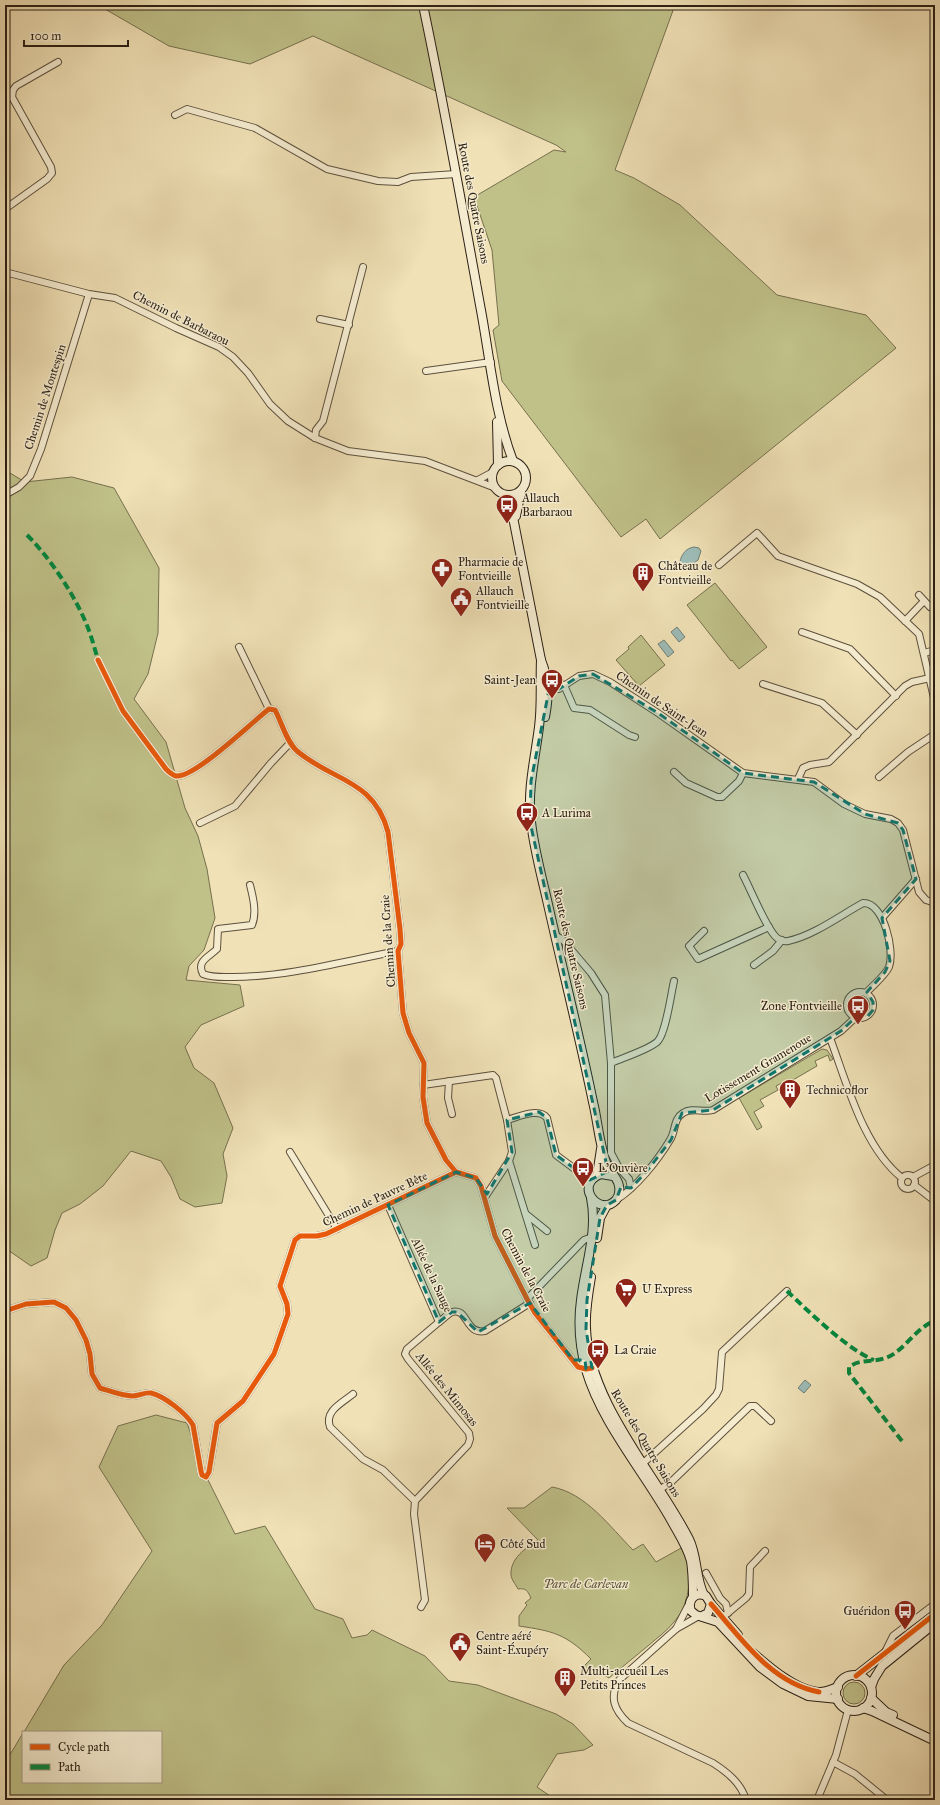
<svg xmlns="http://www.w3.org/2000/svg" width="940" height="1805" font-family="'IM FELL Great Primer',serif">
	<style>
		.green { fill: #c0c189; stroke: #76704f }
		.water { fill: #9dbcb7; stroke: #6f7e76 }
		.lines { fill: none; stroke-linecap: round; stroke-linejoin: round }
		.street-casing { stroke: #5c503d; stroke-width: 8 }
		.secondary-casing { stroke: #2b2015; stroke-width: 10 }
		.street { stroke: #f5ecd0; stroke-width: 6 }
		.secondary { stroke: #f5ecd0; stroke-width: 8 }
		.quiet { stroke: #00873e; stroke-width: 4; stroke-dasharray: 8 4; stroke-linecap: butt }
		.cycleway-casing { stroke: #f5ecd0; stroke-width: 8 }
		.cycleway { stroke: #e8590c; stroke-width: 5 }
		.marked { fill: #0f766e; fill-opacity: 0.2; stroke: #0f766e; stroke-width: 3; stroke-dasharray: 8 5; stroke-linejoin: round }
		.labels { text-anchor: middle; stroke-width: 3; stroke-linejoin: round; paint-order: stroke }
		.street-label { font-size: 12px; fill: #2b2015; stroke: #f5ecd0 }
		.poi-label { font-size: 12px; fill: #2b2015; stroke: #f5ecd0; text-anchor: start }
		.park-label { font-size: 12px; font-style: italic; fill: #585038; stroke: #f5ecd0 }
	</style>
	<rect width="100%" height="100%" fill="#f0e1b6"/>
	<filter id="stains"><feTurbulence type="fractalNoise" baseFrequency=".005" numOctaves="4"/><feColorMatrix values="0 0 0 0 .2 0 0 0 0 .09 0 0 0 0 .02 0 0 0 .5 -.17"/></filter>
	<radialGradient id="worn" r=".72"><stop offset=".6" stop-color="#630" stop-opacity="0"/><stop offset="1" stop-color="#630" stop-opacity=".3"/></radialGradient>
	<g class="green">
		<polygon points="98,5 675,5 615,170 634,178 680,205 777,295 866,315 896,348 660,539 646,519 621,537 502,381 493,330 499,325 492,250 474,197 554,150 566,152 556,145 313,36 250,64 169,46"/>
		<polygon points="5,470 25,482 72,477 114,488 159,568 158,633 148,674 134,699 166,742 185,808 198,836 207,869 215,918 204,950 189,966 186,980 240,985 244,1006 201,1025 185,1047 194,1068 214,1083 233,1128 223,1154 227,1176 222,1203 195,1207 180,1199 171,1177 161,1161 131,1151 103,1186 80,1204 62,1213 55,1230 47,1258 31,1266 5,1248"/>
		<polygon points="715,583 767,647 739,669 732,660 731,661 687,605"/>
		<polygon points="641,635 665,665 639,686 616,660 629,649 628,647"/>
		<polygon points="822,1049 827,1050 833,1059 830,1061 828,1055 815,1061 817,1066 786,1084 784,1082 776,1086 778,1090 760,1100 764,1106 754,1112 762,1127 757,1130 739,1098"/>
		<polygon points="156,1415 187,1423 204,1472 235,1534 265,1526 315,1609 343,1619 352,1638 367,1635 372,1630 425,1656 449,1681 478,1685 556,1714 573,1724 593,1745 584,1750 557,1754 537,1787 556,1800 5,1800 5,1763 23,1733 23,1782 161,1782 161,1732 24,1732 64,1665 102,1625 152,1551 99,1467 118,1426"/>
		<path d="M552 1487C586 1493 610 1527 633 1550L643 1544 656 1562 683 1547C692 1573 692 1601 674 1622 667 1631 657 1638 649 1645 636 1656 622 1667 609 1678L604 1675 581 1669 591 1659C566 1634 553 1631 519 1626V1616L527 1605 525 1603 531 1598C527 1590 526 1588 518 1589 516 1585 511 1579 511 1575 510 1558 526 1548 538 1540L507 1508H524Z"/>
		<circle cx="854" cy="1693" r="11"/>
	</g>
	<g class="water">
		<path d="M694 547 699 548 701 551 698 560 690 566H681L680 562C681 555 686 548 694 547Z"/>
		<polygon points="677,627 685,637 679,642 671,632"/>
		<polygon points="664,640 674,652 668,657 658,644"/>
		<polygon points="805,1380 811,1385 804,1393 798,1388"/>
	</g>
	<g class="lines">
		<g class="street-casing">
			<g id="street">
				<polyline points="175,115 187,109 255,128 327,169 378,181 398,182 411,177 456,174"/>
				<polyline points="5,209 47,179 52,173 51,167 12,97 13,90 16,86 58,62"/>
				<polyline points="5,272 89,294 115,298 176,328 219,347 233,357 248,373 270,404 288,421 315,438 348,451 425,461 493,487"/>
				<polyline points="320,319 349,325"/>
				<polyline points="426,371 491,362"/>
				<polyline points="315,438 316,430 323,421 363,267"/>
				<polyline points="478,480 493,472"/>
				<polyline points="5,495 19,487 30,476 41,449 89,294"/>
				<polyline points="719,565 757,533 778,556 857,584 880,597 919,634 935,702"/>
				<polyline points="919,595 930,607"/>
				<polyline points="905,621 924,601"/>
				<polyline points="802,632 850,649 896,696"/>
				<polyline points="239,647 269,709"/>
				<polyline points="924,653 935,650"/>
				<path d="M98 660 123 711 166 769C169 772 172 775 176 776 195 778 252 722 269 709L275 710C282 723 286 741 297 751 332 781 374 779 388 832L400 929 401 944 398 951 403 1013 409 1033 424 1063 423 1097 427 1123 446 1160 456 1172 476 1178 481 1186 495 1236 527 1299 535 1313 578 1367 589 1369"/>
				<polyline points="544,683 555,683 564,685"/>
				<polyline points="763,684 822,703 857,735"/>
				<polyline points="564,685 574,708 590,710 629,735 635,737"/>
				<polyline points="544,689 559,689 579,676 593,674 610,682 658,713 743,773 814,782 844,804 865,814 891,819 898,823 903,830 919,892 926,900 935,903"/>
				<polyline points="674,772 686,783 717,797 722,797 739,781 743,773"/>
				<polyline points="879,777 908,752 935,734"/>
				<polyline points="798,779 803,768 810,765 829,762 905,686 912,682 930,678"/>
				<polyline points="200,823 235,806 271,763 290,743"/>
				<path d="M743 875C750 888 767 930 777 938 780 940 784 942 788 941 813 936 841 915 863 903 884 902 895 951 889 967 885 976 873 985 866 993"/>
				<path d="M250 885C253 897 257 913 252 925L218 929 217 949C209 957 196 961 203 974 213 978 223 977 233 977 287 977 345 961 398 951"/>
				<polyline points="882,918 916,879"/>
				<polyline points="704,931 689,946 698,959 769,927"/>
				<polyline points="555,935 563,940 591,973 605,995 611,1063 611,1153 619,1168 629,1179 631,1188"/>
				<polyline points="754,965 773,951 782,940"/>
				<circle cx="860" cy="1005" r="13"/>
				<path d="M830 1038C847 1083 863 1147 902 1178"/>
				<path d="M611 1063C622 1058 651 1049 658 1041 666 1032 671 994 674 981"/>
				<polyline points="449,1081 448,1098 452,1114"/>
				<polyline points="423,1085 493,1075 496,1078 507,1120"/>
				<polyline points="290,1152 337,1229"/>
				<polyline points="509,1161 535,1245"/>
				<circle cx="908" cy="1182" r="7"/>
				<polyline points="913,1177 935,1165"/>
				<polyline points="914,1185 935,1201"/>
				<path d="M485 1197 509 1161 512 1152 507 1120C518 1117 539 1107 547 1118L556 1155 591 1181"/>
				<path d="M616 1200C636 1188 658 1160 670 1140 676 1131 673 1119 683 1113 692 1107 703 1113 713 1110L841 1031 856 1017"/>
				<path d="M388 1205 439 1322C443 1319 448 1314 452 1312 468 1307 465 1335 485 1331L530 1303"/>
				<polyline points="526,1214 547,1231"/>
				<polyline points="527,1299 584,1240 592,1237"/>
				<path d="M5 1311 26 1304 54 1302 66 1308 76 1320 86 1340 90 1354 92 1374 100 1388C110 1391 122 1396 133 1396 139 1396 145 1392 151 1393 164 1396 186 1413 193 1425L201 1471 202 1475 206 1477 209 1472 217 1423 243 1401 274 1354 288 1314 287 1304 280 1286 295 1240 300 1236H317L326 1234 456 1172"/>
				<path d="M353 1394C342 1403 324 1411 330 1427L363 1459 383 1470 415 1501"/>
				<polyline points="640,1466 703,1409 716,1395 719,1389 722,1352 787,1291"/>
				<polyline points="657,1491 670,1483 750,1406 755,1406 771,1421"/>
				<polyline points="706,1573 720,1598 726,1604 728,1613"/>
				<path d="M689 1604 676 1629 619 1680C609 1697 614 1710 628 1723L713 1763C727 1772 741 1783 746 1800"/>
				<polyline points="421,1607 425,1600 414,1514 415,1501 468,1445 470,1439 469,1433 408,1359 405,1354 407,1349 439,1322"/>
				<polyline points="723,1617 746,1598 749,1594 750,1567 765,1551"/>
				<polyline points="676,1629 699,1616"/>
				<polyline points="885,1652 893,1636 935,1604"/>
				<polyline points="833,1762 855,1774 887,1800"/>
				<polyline points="817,1800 836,1755 848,1710"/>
			</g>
		</g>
		<g class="secondary-casing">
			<g id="secondary">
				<path d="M423 5C444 105 462 205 480 305 490 357 494 411 513 461"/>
				<polyline points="497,422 498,465"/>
				<circle cx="509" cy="478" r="17"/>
				<path d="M507 496 511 507 541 660C549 680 549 696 545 717"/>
				<polyline points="516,516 521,491"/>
				<path d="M541 660C540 682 542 704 539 727 535 759 527 790 531 822 534 848 541 874 547 900 562 967 579 1034 593 1102 598 1122 599 1145 607 1165 610 1172 618 1178 619 1186 620 1191 619 1196 616 1200 599 1218 573 1184 601 1174L613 1176"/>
				<polyline points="597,1175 601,1149"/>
				<path d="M591 1198C598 1232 585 1266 581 1300 578 1322 580 1348 586 1370 601 1422 644 1472 671 1520 678 1533 687 1546 691 1561 693 1573 693 1585 693 1597"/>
				<polyline points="597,1238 600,1218 607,1205"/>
				<path d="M591 1277C588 1294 585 1311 586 1328 588 1401 656 1475 689 1539 698 1557 695 1578 704 1595"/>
				<polyline points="711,1604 738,1635"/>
				<path d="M702 1616 708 1613 711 1604 706 1596C695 1591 687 1600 691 1611L696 1615 718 1622 760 1667 783 1684 808 1696 838 1699"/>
				<path d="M753 1653C769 1667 798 1692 820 1692 827 1692 832 1689 838 1687"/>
				<circle cx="854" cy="1693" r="18"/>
				<polyline points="856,1676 935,1614"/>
				<polyline points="871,1687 874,1679 882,1666 935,1623"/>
				<polyline points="871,1698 886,1712 893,1715"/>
				<polyline points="863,1708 872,1711 935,1741"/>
			</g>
		</g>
		<use href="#street" class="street"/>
		<use href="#secondary" class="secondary"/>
		<g class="quiet">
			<path d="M27 535C51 559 76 597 88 628 92 638 95 650 98 660"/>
			<path d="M787 1291C808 1311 848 1350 874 1360"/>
			<path d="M902 1441 849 1373V1367C861 1358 875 1363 888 1357 906 1349 916 1327 935 1321"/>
		</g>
		<g class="cycleway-casing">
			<g id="cycleway">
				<path d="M98 660 123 711 166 769C169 772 172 775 176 776 195 778 252 722 269 709L275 710C282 723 286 741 297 751 332 781 374 779 388 832L400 929 401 944 398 951 403 1013 409 1033 424 1063 423 1097 427 1123 446 1160 456 1172 476 1178 481 1186 495 1236 527 1299 535 1313 578 1367 586 1369 592 1368"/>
				<path d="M5 1311 26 1304 54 1302 66 1308 76 1320 86 1340 90 1354 92 1374 100 1388C110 1391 122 1396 133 1396 139 1396 145 1392 151 1393 164 1396 186 1413 193 1425L201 1471 202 1475 206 1477 209 1472 217 1423 243 1401 274 1354 288 1314 287 1304 280 1286 295 1240 300 1236H317L326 1234 456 1172"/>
				<path d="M711 1604C741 1638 771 1683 819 1692"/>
				<polyline points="856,1676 935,1614"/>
			</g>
		</g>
		<use href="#cycleway" class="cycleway"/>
	</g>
	<path class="marked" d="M593 674 658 713 743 773 814 782 865 814 898 823 903 830 916 879 882 918 890 961 885 972 867 992 873 1002V1010L868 1016 856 1017 841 1031 713 1110 682 1113 671 1140 647 1171 631 1188 621 1187 616 1200 607 1205 600 1218 587 1300 586 1329 592 1368 586 1369 585 1360H573L530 1303 478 1332 457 1312H452L439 1322 388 1205 456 1172 476 1178 487 1194 512 1152 507 1120 539 1112 547 1118 556 1155 590 1180 608 1171 530 822 531 781 549 690 559 689 579 676Z"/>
	<defs>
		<g id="bus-pin" transform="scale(1.15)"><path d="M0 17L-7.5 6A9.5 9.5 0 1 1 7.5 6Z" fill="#8f2418" stroke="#f5ecd0"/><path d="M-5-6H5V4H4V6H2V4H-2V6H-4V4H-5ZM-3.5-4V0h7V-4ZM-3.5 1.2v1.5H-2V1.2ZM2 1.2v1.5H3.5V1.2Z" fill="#fff"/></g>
		<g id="pharmacy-pin" transform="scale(1.15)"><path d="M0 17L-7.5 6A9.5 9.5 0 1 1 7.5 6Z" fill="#8f2418" stroke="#f5ecd0"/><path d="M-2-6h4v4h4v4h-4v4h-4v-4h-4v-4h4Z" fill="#fff"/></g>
		<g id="building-pin" transform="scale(1.15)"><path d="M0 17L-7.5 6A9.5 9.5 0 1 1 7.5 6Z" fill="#8f2418" stroke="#f5ecd0"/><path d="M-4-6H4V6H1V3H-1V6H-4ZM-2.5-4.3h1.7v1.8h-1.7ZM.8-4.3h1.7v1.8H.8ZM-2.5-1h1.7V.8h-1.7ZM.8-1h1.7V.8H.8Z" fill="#fff"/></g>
		<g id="civic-pin" transform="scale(1.15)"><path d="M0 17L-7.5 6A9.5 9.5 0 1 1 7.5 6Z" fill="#8f2418" stroke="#f5ecd0"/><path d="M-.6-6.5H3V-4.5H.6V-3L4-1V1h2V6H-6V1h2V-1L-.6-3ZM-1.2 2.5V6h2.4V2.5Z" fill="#fff"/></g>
		<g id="supermarket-pin" transform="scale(1.15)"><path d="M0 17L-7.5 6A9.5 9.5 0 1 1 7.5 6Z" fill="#8f2418" stroke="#f5ecd0"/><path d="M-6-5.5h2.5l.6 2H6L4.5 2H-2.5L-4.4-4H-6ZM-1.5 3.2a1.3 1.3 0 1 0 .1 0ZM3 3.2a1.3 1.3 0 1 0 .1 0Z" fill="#fff"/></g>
		<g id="hotel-pin" transform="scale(1.15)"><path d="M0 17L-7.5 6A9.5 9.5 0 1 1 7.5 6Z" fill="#8f2418" stroke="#f5ecd0"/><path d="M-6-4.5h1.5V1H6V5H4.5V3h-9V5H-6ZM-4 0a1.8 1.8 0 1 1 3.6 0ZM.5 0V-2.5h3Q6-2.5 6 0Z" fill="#fff"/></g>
	</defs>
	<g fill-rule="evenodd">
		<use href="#bus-pin" x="507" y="505"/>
		<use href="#pharmacy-pin" x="442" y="569"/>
		<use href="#building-pin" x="643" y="573"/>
		<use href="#civic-pin" x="461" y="598"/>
		<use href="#bus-pin" x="552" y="680"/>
		<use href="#bus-pin" x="527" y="813"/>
		<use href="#bus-pin" x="858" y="1006"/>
		<use href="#building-pin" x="790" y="1090"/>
		<use href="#bus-pin" x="583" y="1168"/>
		<use href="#supermarket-pin" x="626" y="1289"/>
		<use href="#bus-pin" x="598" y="1350"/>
		<use href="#hotel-pin" x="485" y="1544"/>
		<use href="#bus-pin" x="905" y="1611"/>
		<use href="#civic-pin" x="460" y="1643"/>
		<use href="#building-pin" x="565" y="1678"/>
	</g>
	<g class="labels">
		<g class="street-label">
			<text transform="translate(474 203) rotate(79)" y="4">Route des Quatre Saisons</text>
			<text transform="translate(181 318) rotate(27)" y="4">Chemin de Barbaraou</text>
			<text transform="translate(45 397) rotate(-72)" y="4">Chemin de Montespin</text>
			<text transform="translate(662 704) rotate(34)" y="4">Chemin de Saint-Jean</text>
			<text transform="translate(388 941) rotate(-94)" y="4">Chemin de la Craie</text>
			<text transform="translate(571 949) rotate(77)" y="4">Route des Quatre Saisons</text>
			<text transform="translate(758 1068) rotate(-31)" y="4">Lotissement Gramenoue</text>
			<text transform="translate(375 1199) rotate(-25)" y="4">Chemin de Pauvre Bête</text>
			<text transform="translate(526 1270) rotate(62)" y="4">Chemin de la Craie</text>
			<text transform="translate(432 1275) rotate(65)" y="4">Allée de la Sauge</text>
			<text transform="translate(447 1389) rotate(51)" y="4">Allée des Mimosas</text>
			<text transform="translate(646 1443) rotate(59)" y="4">Route des Quatre Saisons</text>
		</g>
		<g class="poi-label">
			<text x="522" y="502">Allauch<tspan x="522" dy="14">Barbaraou</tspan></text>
			<text x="458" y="566">Pharmacie de<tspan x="458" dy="14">Fontvieille</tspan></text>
			<text x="658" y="570">Château de<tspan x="658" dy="14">Fontvieille</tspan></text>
			<text x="476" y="595">Allauch<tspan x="476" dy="14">Fontvieille</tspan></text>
			<text x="536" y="684" text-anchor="end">Saint-Jean</text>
			<text x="542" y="817">A Lurima</text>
			<text x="842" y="1010" text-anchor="end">Zone Fontvieille</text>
			<text x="806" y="1094">Technicoflor</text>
			<text x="598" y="1172">L'Ouvière</text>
			<text x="642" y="1293">U Express</text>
			<text x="614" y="1354">La Craie</text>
			<text x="500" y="1548">Côté Sud</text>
			<text x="890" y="1615" text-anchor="end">Guéridon</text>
			<text x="476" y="1640">Centre aéré<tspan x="476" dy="14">Saint-Éxupéry</tspan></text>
			<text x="580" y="1675">Multi-accueil Les<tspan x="580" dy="14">Petits Princes</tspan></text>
		</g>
		<g class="park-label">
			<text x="586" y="1588">Parc de Carlevan</text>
		</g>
	</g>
	<rect width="940" height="1805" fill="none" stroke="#f0e1b6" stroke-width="20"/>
	<rect x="6" y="6" width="928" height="1793" fill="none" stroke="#2b2015" stroke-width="2"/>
	<rect x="10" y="10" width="920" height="1785" fill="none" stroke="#2b2015"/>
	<rect x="22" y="1731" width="140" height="52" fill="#f5ecd0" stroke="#a49a85"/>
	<rect x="30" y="1744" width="20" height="6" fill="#e8590c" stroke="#a49a85"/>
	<text x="58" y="1751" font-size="12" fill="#2b2015">Cycle path</text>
	<rect x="30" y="1764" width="20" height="6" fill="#00873e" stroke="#a49a85"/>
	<text x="58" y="1771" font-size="12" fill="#2b2015">Path</text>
	<path d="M24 40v6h104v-6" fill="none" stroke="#2b2015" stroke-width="2"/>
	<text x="30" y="40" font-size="12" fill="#2b2015" stroke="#f5ecd0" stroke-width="3" paint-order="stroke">100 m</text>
	<rect width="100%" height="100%" filter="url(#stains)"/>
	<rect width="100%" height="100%" fill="url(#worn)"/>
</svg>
